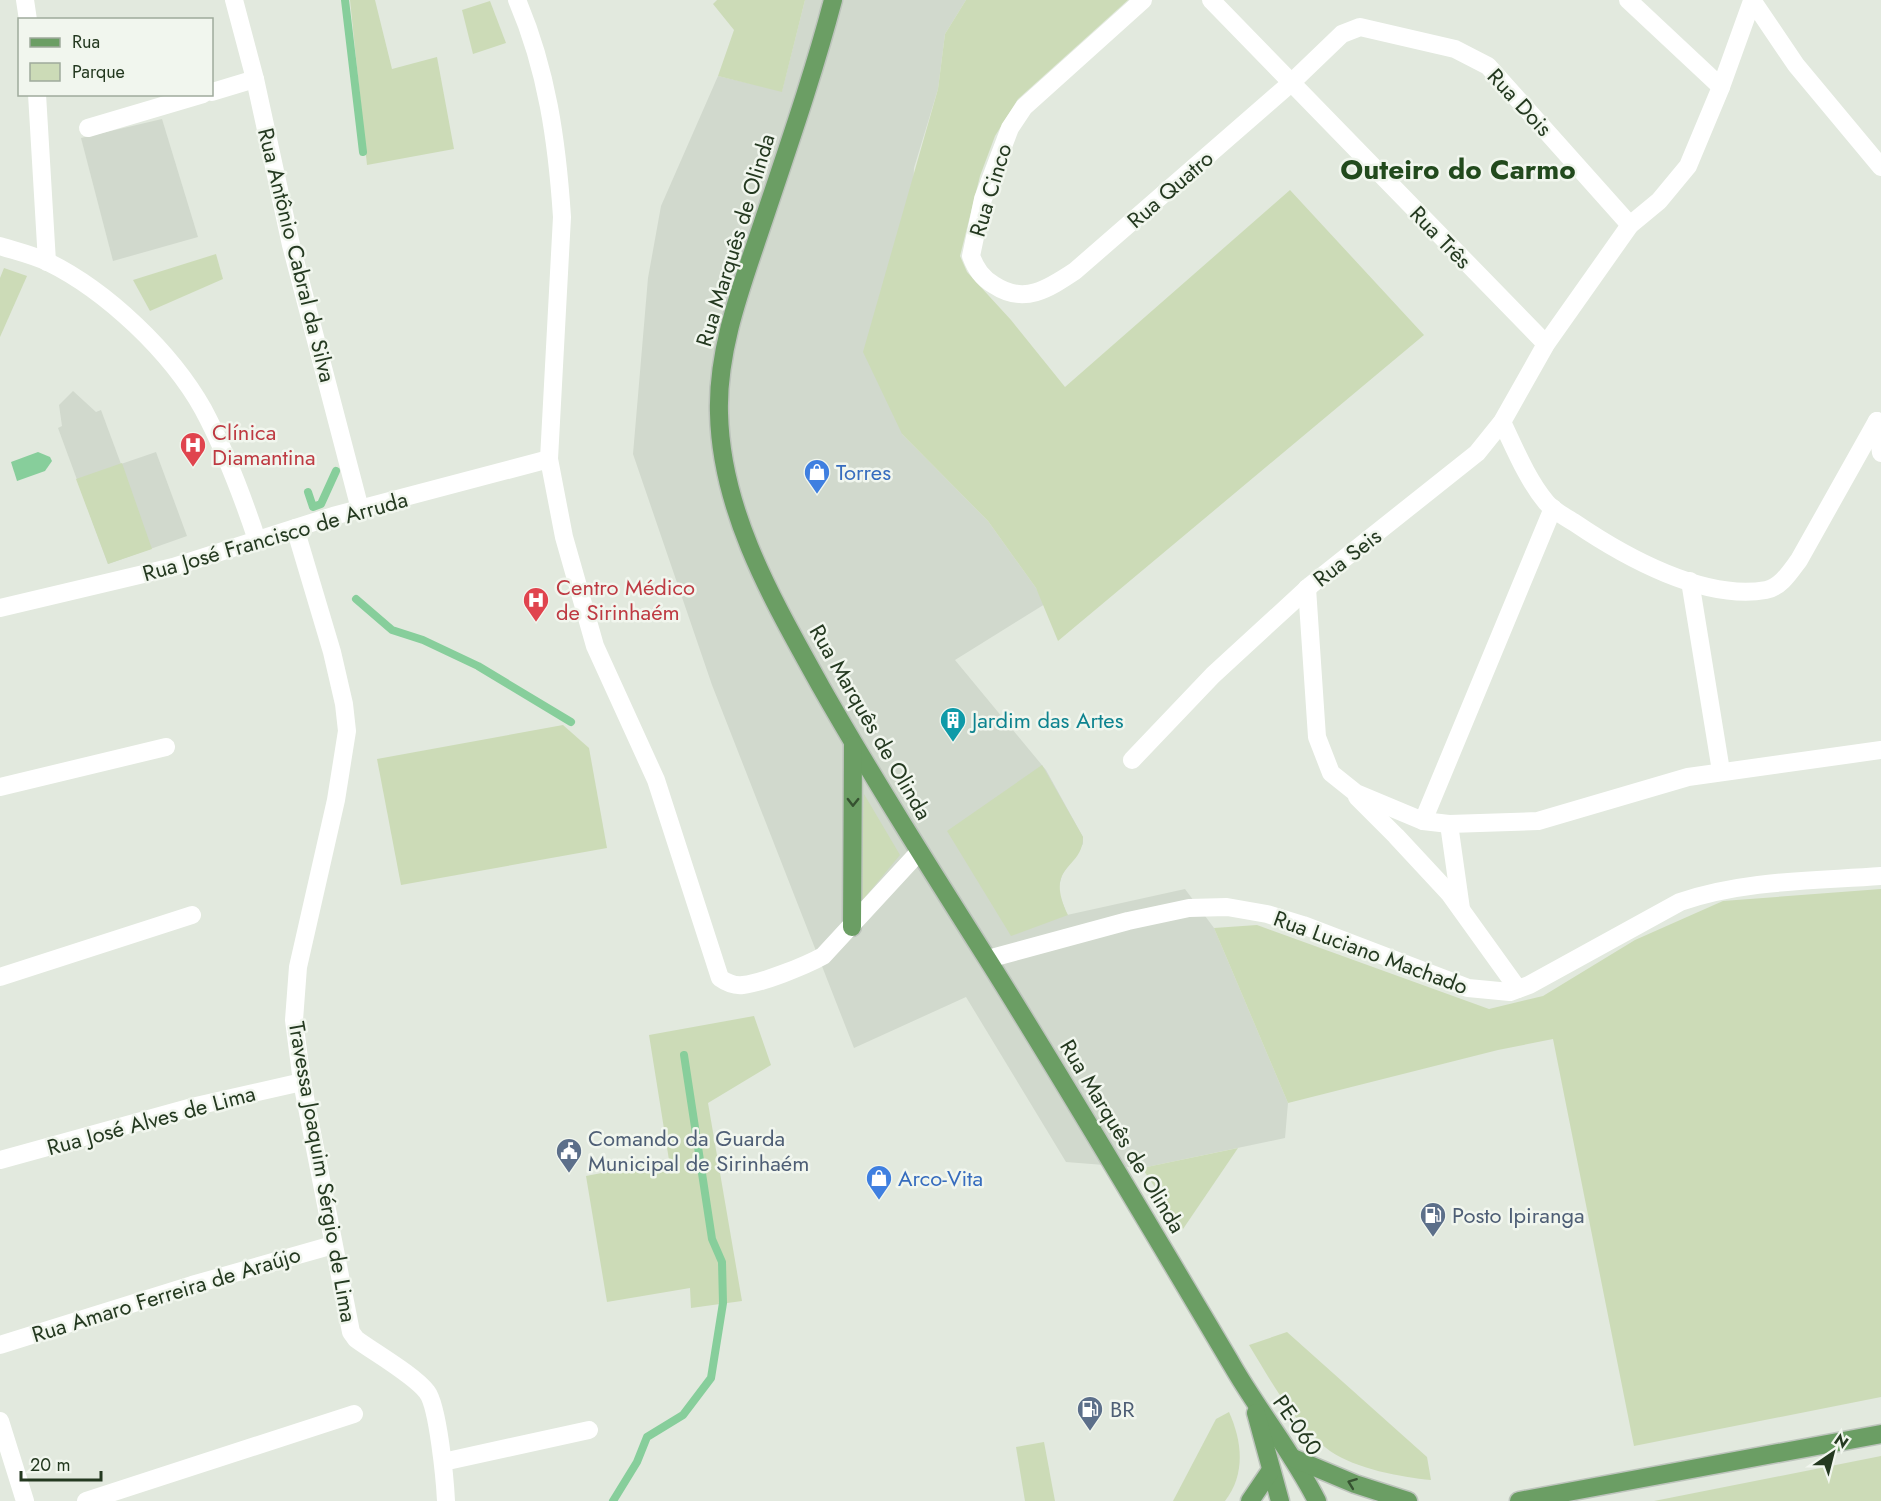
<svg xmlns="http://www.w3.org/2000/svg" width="1881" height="1501" font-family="Jost,sans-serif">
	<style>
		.built { fill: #d1d9cd }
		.green { fill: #ccdbb7 }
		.water { fill: #87ce9b }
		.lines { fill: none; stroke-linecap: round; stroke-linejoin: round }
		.stream { stroke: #87ce9b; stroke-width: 8 }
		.major-casing { stroke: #bdc4bc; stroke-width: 21 }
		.minor { stroke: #fff; stroke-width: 18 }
		.major { stroke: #6b9e64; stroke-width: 18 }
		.oneway { stroke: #365231 }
		.labels { text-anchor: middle; stroke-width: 5; stroke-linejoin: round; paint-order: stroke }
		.street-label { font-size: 22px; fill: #243920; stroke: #f1f6ee }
		.health-label { font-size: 22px; fill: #be3a42; stroke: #f1f6ee; text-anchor: start }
		.shop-label { font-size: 22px; fill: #366cbe; stroke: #f1f6ee; text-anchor: start }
		.culture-label { font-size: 22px; fill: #0d838f; stroke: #f1f6ee; text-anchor: start }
		.service-label { font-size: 22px; fill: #4e5e75; stroke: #f1f6ee; text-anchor: start }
		.district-label { font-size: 28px; font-weight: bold; fill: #224a1d; stroke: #f1f6ee }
	</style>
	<rect width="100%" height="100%" fill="#e2e9de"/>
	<g class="built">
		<polygon points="805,0 966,0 945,34 938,89 914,168 902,434 988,521 1036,588 1045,604 955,660 1046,770 1083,837 1083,844 1062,875 1058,890 1067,915 1185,889 1214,928 1288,1103 1285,1138 1142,1168 1066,1162 966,997 854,1048 712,685 633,454 648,278 661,206 718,76 782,91"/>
		<polygon points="162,119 198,237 113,261 81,138"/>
		<polygon points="73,391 96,412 101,410 121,464 156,452 187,536 108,564 58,428 62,426 59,405"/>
	</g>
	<g class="green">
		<polygon points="350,0 375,0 392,69 437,57 454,149 367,165"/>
		<polygon points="717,0 805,0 782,92 718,76 734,30 713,4"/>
		<polygon points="966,0 1128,0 1018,99 995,136 980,176 960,256 967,272 1011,320 1065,387 1290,190 1424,335 1058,641 1036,588 988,521 902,434 863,352 938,89 945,34"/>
		<polygon points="490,1 506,43 473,54 462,10"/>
		<polygon points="216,254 223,279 150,311 133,280"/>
		<polygon points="4,268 27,276 0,337 0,278"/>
		<polygon points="122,463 152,549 108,564 76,479"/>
		<polygon points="563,725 589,748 607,848 401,885 377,759"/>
		<path d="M1042 765 1083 837C1083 870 1043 864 1068 915L1011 936 947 831Z"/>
		<polygon points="864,794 900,855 860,903"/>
		<polygon points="1881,889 1881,1397 1634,1446 1553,1039 1498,1050 1288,1103 1214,928 1257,925 1489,1009 1543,996 1635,940 1723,901"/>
		<polygon points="754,1016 771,1065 708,1103 742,1301 691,1308 690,1288 607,1302 586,1176 669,1160 649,1035"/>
		<polygon points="1238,1148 1183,1229 1142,1168"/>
		<path d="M1287 1332 1427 1457 1431 1480C1401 1477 1356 1469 1330 1451 1295 1426 1271 1381 1249 1345Z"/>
		<path d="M1229 1412C1242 1441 1246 1474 1225 1501H1173L1216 1419Z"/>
		<polygon points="1044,1442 1055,1501 1025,1501 1016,1447"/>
		<polygon points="1881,1456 1881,1501 1654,1501"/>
	</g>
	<polygon class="water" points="38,452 50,457 52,461 45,471 17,481 11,462"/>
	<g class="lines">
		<g class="stream">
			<polyline points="345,0 363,152"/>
			<polyline points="308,492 313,507 321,504 336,471"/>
			<polyline points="356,599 392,630 423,640 478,666 571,722"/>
			<polyline points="613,1501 637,1462 647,1437 683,1415 711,1378 723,1303 722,1262 712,1239 684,1055"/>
		</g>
		<g class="major-casing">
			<g id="major">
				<path d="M833 0C813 76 787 150 762 225 742 285 717 349 719 413 721 513 774 602 821 687 874 780 931 870 988 960 1072 1094 1152 1230 1232 1365 1259 1412 1293 1453 1317 1501"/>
				<polyline points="852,927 853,745"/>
				<polyline points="1256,1413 1280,1501"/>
				<polyline points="1293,1458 1355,1484 1408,1501"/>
				<polyline points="1250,1501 1271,1470"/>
				<polyline points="1519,1501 1881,1434"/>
			</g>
		</g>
		<g class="minor">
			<polyline points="25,0 28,20"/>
			<polyline points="234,0 255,79 291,245 360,509"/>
			<path d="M517 0C547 70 557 141 562 217L549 459 564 537 595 646 656 780 720 978C727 983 734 986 743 985 762 983 805 966 823 956L919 852"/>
			<path d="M1143 0 1024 107 1010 128 983 199 971 256C976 269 982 278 994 285 1024 305 1048 289 1075 271L1291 83 1342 34 1360 27 1455 49 1488 66 1630 225"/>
			<polyline points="1211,0 1546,344"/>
			<polyline points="1628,0 1721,87"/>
			<polyline points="1752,0 1796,65 1881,167"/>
			<polyline points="212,92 255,79"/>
			<polyline points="37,94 47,262"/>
			<polyline points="88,128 203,94"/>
			<path d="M0 246C16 251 33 255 48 262 107 291 171 352 203 409 225 450 242 495 257 540"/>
			<polyline points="1877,421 1881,453"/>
			<path d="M1502 422C1515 449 1527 479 1546 502 1553 511 1566 517 1575 523 1625 557 1704 601 1766 590 1781 587 1790 572 1799 560L1877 421"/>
			<path d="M295 528 332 652 344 704 347 731 336 800 298 967 294 1020 302 1082 351 1332 356 1339C375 1353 414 1375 427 1392 438 1406 445 1480 446 1501"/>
			<polyline points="1690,581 1721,771"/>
			<polyline points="1307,588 1317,737 1331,773 1356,793 1423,821 1449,824 1538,821 1688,777 1881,750"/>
			<polyline points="0,608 173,567 333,516 549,459"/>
			<polyline points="1132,760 1213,675 1311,585 1477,453 1502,422 1546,344 1630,225 1659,201 1688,166 1721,87 1752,1"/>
			<polyline points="0,787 166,747"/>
			<polyline points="1357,797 1396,836 1449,893 1518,989"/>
			<polyline points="1423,821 1553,508"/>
			<polyline points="1449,824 1461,909"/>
			<path d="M988 959 1128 921 1189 908 1227 907 1267 914 1303 925 1468 988 1510 992 1529 985 1680 902C1744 880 1814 881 1881 876"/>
			<polyline points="0,977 192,915"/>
			<polyline points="0,1160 196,1106 302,1082"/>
			<polyline points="0,1345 192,1285 333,1245"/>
			<polyline points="0,1421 25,1501"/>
			<polyline points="443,1462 589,1430"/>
			<polyline points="86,1501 354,1414"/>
		</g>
		<use href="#major" class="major"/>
	</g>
	<defs><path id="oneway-chevron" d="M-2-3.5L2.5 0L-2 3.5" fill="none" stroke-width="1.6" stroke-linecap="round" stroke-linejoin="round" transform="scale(1.5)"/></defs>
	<g class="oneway">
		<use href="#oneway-chevron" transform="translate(853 802) rotate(91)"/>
		<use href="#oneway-chevron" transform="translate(1352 1483) rotate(-159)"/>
	</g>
	<defs>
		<g id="hospital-pin" transform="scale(1.35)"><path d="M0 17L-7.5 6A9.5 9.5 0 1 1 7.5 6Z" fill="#e0444e" stroke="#f1f6ee"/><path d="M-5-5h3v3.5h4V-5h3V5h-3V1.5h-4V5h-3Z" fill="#fff"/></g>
		<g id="shop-pin" transform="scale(1.35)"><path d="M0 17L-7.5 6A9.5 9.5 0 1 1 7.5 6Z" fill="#3f7fe0" stroke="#f1f6ee"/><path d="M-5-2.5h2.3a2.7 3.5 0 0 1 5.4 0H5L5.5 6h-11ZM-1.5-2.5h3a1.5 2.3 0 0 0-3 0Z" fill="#fff"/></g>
		<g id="building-pin" transform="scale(1.35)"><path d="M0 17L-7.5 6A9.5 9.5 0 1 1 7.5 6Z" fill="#0f9aa8" stroke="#f1f6ee"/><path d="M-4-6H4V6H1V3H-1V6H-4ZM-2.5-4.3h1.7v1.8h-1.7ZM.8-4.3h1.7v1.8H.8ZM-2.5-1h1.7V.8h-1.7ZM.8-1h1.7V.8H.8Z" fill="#fff"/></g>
		<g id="civic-pin" transform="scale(1.35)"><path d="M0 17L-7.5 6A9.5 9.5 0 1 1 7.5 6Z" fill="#5c6f8a" stroke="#f1f6ee"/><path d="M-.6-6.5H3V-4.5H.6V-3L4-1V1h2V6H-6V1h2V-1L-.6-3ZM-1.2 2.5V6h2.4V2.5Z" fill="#fff"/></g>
		<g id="fuel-pin" transform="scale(1.35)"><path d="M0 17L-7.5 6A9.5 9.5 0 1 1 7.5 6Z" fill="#5c6f8a" stroke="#f1f6ee"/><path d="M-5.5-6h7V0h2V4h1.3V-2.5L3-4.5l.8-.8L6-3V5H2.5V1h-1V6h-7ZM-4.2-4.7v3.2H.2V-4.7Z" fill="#fff"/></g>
	</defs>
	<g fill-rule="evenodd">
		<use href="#hospital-pin" x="193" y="445"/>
		<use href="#shop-pin" x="817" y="472"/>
		<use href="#hospital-pin" x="536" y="600"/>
		<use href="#building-pin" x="953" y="720"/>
		<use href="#civic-pin" x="569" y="1151"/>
		<use href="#shop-pin" x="879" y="1178"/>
		<use href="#fuel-pin" x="1433" y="1215"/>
		<use href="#fuel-pin" x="1090" y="1409"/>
	</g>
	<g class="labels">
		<g class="street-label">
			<text transform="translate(1520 102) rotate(47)" y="8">Rua Dois</text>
			<text transform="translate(1170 189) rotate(-41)" y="8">Rua Quatro</text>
			<text transform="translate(990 190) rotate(-73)" y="8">Rua Cinco</text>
			<text transform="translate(1441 237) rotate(46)" y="8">Rua Três</text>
			<text transform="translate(735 240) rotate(-73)" y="8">Rua Marquês de Olinda</text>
			<text transform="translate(297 255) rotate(76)" y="8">Rua Antônio Cabral da Silva</text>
			<text transform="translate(275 536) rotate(-16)" y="8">Rua José Francisco de Arruda</text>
			<text transform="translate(1347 557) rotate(-38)" y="8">Rua Seis</text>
			<text transform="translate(871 722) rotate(60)" y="8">Rua Marquês de Olinda</text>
			<text transform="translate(1371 952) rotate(20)" y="8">Rua Luciano Machado</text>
			<text transform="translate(151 1120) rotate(-15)" y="8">Rua José Alves de Lima</text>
			<text transform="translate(1123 1136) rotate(59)" y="8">Rua Marquês de Olinda</text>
			<text transform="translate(323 1172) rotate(80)" y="8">Travessa Joaquim Sérgio de Lima</text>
			<text transform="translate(166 1294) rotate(-17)" y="8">Rua Amaro Ferreira de Araújo</text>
			<text transform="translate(1298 1425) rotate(55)" y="8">PE-060</text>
		</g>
		<g class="health-label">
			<text x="212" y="440">Clínica<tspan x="212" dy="25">Diamantina</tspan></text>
			<text x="556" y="595">Centro Médico<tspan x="556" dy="25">de Sirinhaém</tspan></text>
		</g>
		<g class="shop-label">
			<text x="836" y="480">Torres</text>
			<text x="898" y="1186">Arco-Vita</text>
		</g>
		<g class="culture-label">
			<text x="972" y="728">Jardim das Artes</text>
		</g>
		<g class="service-label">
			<text x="588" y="1146">Comando da Guarda<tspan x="588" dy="25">Municipal de Sirinhaém</tspan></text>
			<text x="1452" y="1223">Posto Ipiranga</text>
			<text x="1110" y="1417">BR</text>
		</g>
		<g class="district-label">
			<text x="1458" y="179">Outeiro do Carmo</text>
		</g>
	</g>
	<rect x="18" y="18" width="195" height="78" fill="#f1f6ee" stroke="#9faa9c" stroke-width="1.5"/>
	<rect x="30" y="38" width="30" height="9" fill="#6b9e64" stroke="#9faa9c" stroke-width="1.5"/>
	<text x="72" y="48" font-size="18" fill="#243920">Rua</text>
	<rect x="30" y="63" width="30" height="18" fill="#ccdbb7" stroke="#9faa9c" stroke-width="1.5"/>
	<text x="72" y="78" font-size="18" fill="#243920">Parque</text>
	<g transform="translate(1833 1453) rotate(35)" stroke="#f1f6ee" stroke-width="4.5" paint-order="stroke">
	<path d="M0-4.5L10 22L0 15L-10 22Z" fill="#243920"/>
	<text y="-9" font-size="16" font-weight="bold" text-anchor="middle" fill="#243920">N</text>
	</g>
	<path d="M21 1471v9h80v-9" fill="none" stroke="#243920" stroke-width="3"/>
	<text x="30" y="1471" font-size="18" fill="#243920" stroke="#f1f6ee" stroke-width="4.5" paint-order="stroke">20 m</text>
</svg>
